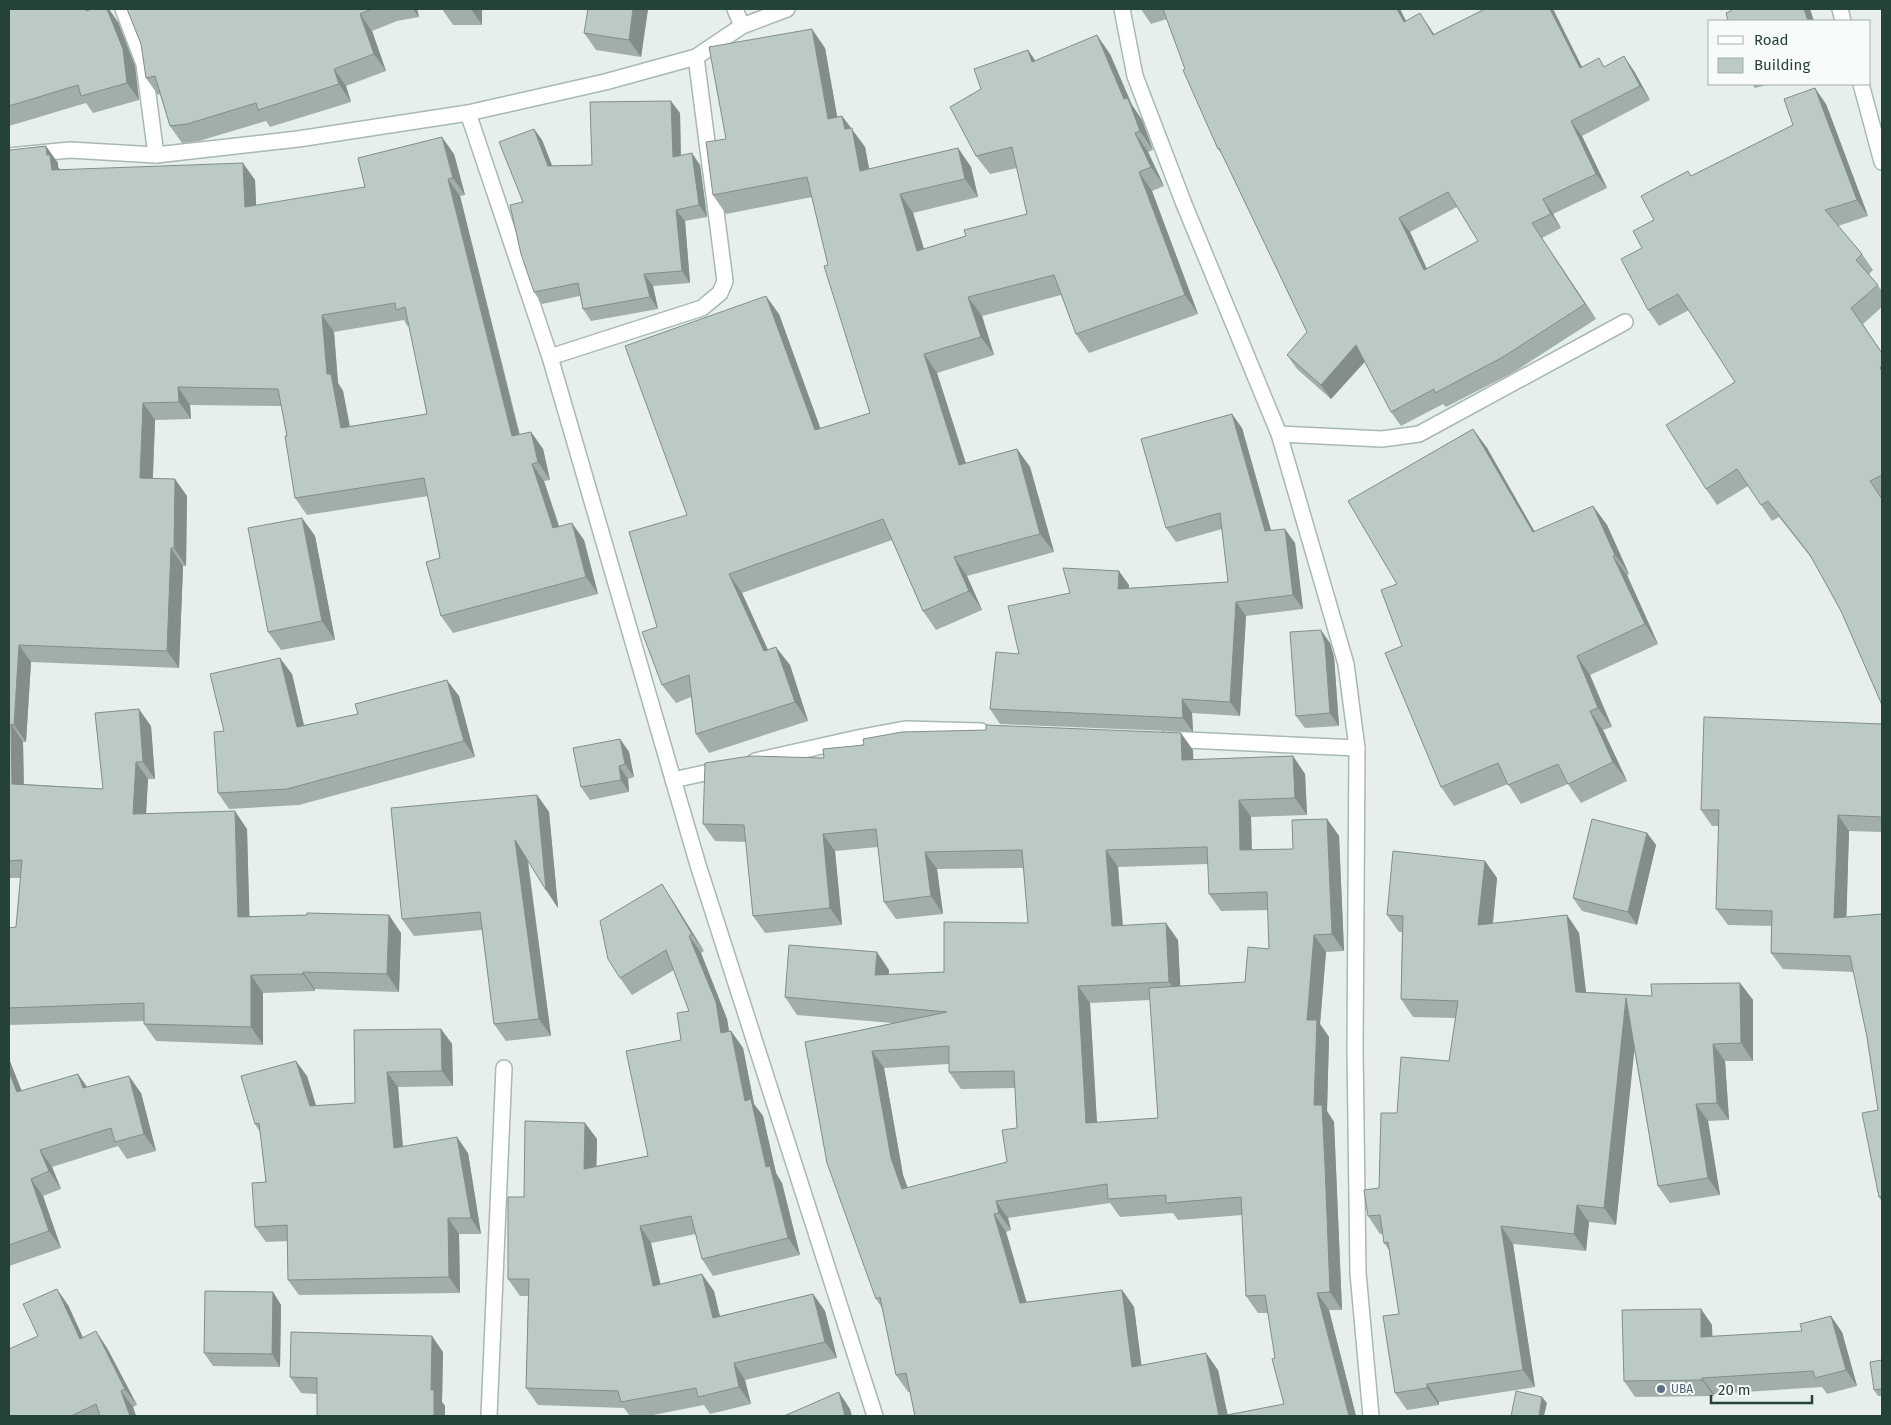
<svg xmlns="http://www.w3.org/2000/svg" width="1891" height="1425" font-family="'Fira Sans',sans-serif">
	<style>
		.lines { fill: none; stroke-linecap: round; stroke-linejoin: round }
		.street-casing { stroke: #a8b8b2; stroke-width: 18 }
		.secondary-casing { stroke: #a4bbb3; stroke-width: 18 }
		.street { stroke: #fff; stroke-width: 15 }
		.secondary { stroke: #fff; stroke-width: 15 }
		.wall { fill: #a1aea9; fill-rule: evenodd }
		.shaded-wall { fill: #838d89 }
		.building { fill: #bbcac4; stroke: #838d89; fill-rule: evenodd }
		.service-dot { fill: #5c6f8a; stroke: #f7fbf9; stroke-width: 2 }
		.labels { text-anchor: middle; stroke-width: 4; stroke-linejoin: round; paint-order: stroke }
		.service-label { font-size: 12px; fill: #4e5e75; stroke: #f7fbf9; text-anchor: start }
	</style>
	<rect width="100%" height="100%" fill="#e6efeb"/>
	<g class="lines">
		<g class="street-casing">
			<g id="street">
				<polyline points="123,9 144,64 156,155"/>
				<polyline points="735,9 742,26"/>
				<polyline points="1122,9 1135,76 1184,204 1279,434 1346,664 1357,748 1355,1050 1358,1273 1371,1416"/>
				<polyline points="468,113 550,357 698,865 875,1416"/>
				<polyline points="9,156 70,150 156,155 298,139 468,113 605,82 696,57 742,26 787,9"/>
				<polyline points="550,357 702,308 720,293 725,281 696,57"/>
				<polyline points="1279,434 1382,439 1419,434 1625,322"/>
				<polyline points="1166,739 1357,748"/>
				<polyline points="755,761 862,737 905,729 981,731"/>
				<polyline points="673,780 723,769"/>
				<polyline points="489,1416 504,1068"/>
			</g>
		</g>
		<g class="secondary-casing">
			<g id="secondary">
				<polyline points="1840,9 1843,21"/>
				<polyline points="1861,84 1882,162"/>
			</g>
		</g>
		<use href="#street" class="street"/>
		<use href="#secondary" class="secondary"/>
	</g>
	<g class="wall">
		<polygon points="9,9 118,22 135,66 139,100 93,113 86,103 9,126"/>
		<polygon points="127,9 417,9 419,17 397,21 372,31 386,71 346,86 351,102 270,127 266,121 199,141 182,143 170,126 160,94 158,95 146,78 141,44"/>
		<polygon points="442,9 482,9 482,25 453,25"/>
		<polygon points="648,9 641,57 596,50 584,33"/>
		<path d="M1141 9H1400L1406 21 1430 28 1434 34 1485 9H1553L1582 67 1605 66 1634 71 1650 100 1582 136 1607 188 1553 214 1561 228 1542 238 1596 319 1514 372 1446 407 1443 404 1401 426 1391 412 1365 362 1331 399 1297 369 1287 355 1307 332 1223 156 1218 149 1185 69 1167 19 1151 24ZM1457 207 1478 241 1427 269 1410 232Z"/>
		<polygon points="825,48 837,117 842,116 865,147 869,169 958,148 971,167 978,197 913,213 924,249 966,236 1027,214 1017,168 990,174 976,156 981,89 1028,50 1035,61 1110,54 1132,105 1142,120 1153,150 1148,152 1164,186 1152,191 1198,314 1089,353 1076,334 1061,295 982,316 994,355 937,373 966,463 1017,449 1030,467 1054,552 967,576 982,610 936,630 923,611 892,540 742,593 768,650 790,665 808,721 709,753 696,734 691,697 676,703 662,685 657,627 687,515 779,314 820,429 870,413 828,265 812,197 726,214 713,195 726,139"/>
		<polygon points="1752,84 1770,84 1755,88"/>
		<polygon points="1826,104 1868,216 1838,226 1862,254 1873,270 1869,274 1882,291 1882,307 1863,324 1882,353 1882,705 1841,611 1813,560 1779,517 1772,521 1748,486 1717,505 1706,489 1735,382 1689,310 1659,326 1648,310 1642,248 1654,220 1691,176 1793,125"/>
		<polygon points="680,113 681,155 700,165 707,217 685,221 690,283 653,286 658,309 591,321 583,309 580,296 542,304 534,292 523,202 534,129 542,140 552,166 592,165"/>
		<path d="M9 150 58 163V167L60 170 255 180 256 206 365 187 454 154 465 195 460 196 520 435 531 432 543 449 550 480 544 481 559 526 584 540 598 594 453 633 441 616 440 558 428 496 307 515 295 498 287 436 281 406 190 405 191 419 155 420 153 478 187 496 186 566H183L179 668 31 662 26 742H23L24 784 103 789 151 726 155 779H148L146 814 247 829 249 916 401 933 399 992 315 989V991L263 993V1045L156 1041 144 1024V1021L9 1025V928L16 927 21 878H9ZM404 320 408 327 409 326 427 414 350 426 343 391 338 383 334 332Z"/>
		<polygon points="1242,428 1271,530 1295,543 1303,609 1246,616 1240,716 1192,713 1193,732 1000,724 990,709 1019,654 1070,593 1129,585 1128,588 1228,582 1222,529 1176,542 1166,528"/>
		<polygon points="1473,429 1487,448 1535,532 1593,506 1607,525 1629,574 1627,575 1658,644 1590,675 1612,727 1603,730 1627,781 1581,803 1568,784 1521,804 1508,784 1454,806 1441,787 1402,646 1397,584"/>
		<polygon points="302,518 315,536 335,640 281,650 268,632"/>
		<polygon points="1330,643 1334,657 1339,726 1305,728 1296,716"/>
		<polygon points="292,674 304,725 459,696 475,757 299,805 229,809 218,793 224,731"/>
		<polygon points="1882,724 1882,832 1849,831 1846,917 1882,914 1882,1202 1879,1197 1878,1110 1867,1037 1854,972 1783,969 1771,953 1772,926 1728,925 1716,909 1719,826 1712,826 1701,810"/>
		<polygon points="620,739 629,752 634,777 628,779 629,792 590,800 581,787"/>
		<path d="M1193 750V760L1293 756 1305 774 1307 815 1251 817 1252 850 1293 849 1327 819 1339 836 1344 951 1326 952 1320 1024 1329 1037 1327 1111 1334 1122 1342 1310H1329L1356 1416H915L910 1392H908L896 1375 882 1308 876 1299 805 1042 893 1023 797 1015 785 997 889 970V975L944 972 1028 923 1024 868 937 869 943 914 896 919 884 902 878 847 835 851 842 925 765 933 753 916 746 842 715 841 703 824 824 758ZM1208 864 1209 894 1221 911 1268 910 1269 949 1245 982 1180 986 1178 940 1123 925 1118 867ZM1150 1000 1158 1118 1097 1123 1090 1003ZM949 1064V1072L961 1089 1015 1088 1017 1128 1007 1162 908 1188 903 1175 884 1068ZM1110 1203 1120 1217 1173 1213 1178 1220 1242 1215 1246 1296 1258 1313H1268L1284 1404 1227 1415 1218 1370 1141 1365 1134 1307 1122 1290 1026 1302 1006 1232 1011 1230 1008 1218Z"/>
		<polygon points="537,795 549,812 558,908 528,860 551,1036 506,1041 494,1024 482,930 414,936 402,919"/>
		<polygon points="1647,833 1656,845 1637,925 1582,911 1573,898"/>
		<polygon points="1485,861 1497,878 1493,923 1567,915 1579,933 1586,992 1652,996 1740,983 1753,1000 1753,1061 1725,1061 1729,1120 1708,1121 1720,1195 1670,1203 1658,1186 1634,1049 1616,1225 1589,1222 1586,1251 1513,1244 1535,1387 1439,1402 1439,1405 1407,1410 1395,1393 1399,1314 1389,1250 1384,1243 1383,1234 1380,1234 1368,1216 1379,1188 1397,1113 1449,1061 1456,1018 1413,1017 1401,999 1402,932 1399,932 1387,915"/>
		<polygon points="673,901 704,951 701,953 727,1019 729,1031 731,1031 743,1048 754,1104 763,1116 776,1173 782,1183 800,1255 713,1276 702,1259 696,1234 651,1243 660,1284 714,1291 720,1316 813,1294 825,1311 837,1358 745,1380 751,1404 710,1414 704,1405 648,1416 630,1416 624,1408 538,1405 526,1388 528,1296 520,1296 508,1279 524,1197 585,1123 597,1139 596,1166 648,1156 681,1040 689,1011 674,970 632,995 620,978"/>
		<polygon points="441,1029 452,1044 453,1086 398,1087 403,1146 468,1153 481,1234 459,1234 460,1293 299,1295 288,1280 288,1241 266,1242 255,1227 266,1182 260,1132 255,1124 307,1076 316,1106 355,1103 354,1030"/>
		<polygon points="9,1059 21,1091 87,1087 141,1093 156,1151 127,1159 118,1146 52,1167 61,1189 43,1196 61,1248 9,1266"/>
		<polygon points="273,1292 281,1305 280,1367 213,1366 204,1353"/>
		<polygon points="68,1305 83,1338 107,1348 137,1405 133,1407 136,1416 9,1416 38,1336"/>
		<polygon points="1701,1309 1712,1325 1712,1336 1842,1332 1857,1386 1827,1394 1822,1387 1714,1394 1714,1396 1635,1397 1624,1381"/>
		<polygon points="443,1352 442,1402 445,1406 445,1416 317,1416 317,1394 301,1393 290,1377"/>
		<polygon points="1882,1360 1882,1396 1878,1396 1874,1390"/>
	</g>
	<g class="shaded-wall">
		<polygon points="107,9 109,9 118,22 135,66 139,100 127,83"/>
		<polygon points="413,9 417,9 419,17"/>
		<polygon points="471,9 482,9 482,25"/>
		<polygon points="633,9 648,9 641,57 629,40"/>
		<polygon points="1397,9 1400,9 1414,37 1404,22"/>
		<polygon points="1550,9 1553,9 1590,83 1580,68"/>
		<polygon points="1804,9 1810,9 1814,21 1808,21"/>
		<polygon points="1420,13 1430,28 1443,50 1433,35"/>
		<polygon points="360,14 372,31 386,71 374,54"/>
		<polygon points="812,29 825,48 841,138 828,119"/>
		<polygon points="1097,35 1110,54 1132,105 1142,120 1153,150 1140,131 1124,99"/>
		<polygon points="1028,50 1041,69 1032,62"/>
		<polygon points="1624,56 1634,71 1650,100 1640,86"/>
		<polygon points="334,69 346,86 351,102 339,84"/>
		<polygon points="1815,88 1826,104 1868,216 1857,200"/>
		<polygon points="671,101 680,113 681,169 673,157"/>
		<polygon points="842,116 865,147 873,190 860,171 845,129"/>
		<polygon points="1571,121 1582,136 1607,188 1596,174"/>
		<polygon points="534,129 542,140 557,178 548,166"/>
		<polygon points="1135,133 1148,152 1164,186 1151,167"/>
		<polygon points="442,137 454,154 465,195 453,178"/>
		<polygon points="46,146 58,163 58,167 62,172 52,170 47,155"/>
		<polygon points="958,148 971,167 978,197 965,179"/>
		<polygon points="692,153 700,165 707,217 699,205"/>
		<polygon points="243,163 255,180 257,225 245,207"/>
		<polygon points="1139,172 1152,191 1198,314 1185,295"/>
		<polygon points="448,179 460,196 524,454 512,436"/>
		<polygon points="900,194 913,213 930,269 917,251"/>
		<polygon points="1543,199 1553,214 1561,228 1551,214"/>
		<polygon points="676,210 685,221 690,283 682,271"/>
		<polygon points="1399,218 1410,232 1434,285 1424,270"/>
		<polygon points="1532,223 1596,319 1585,304"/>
		<polygon points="644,274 653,286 658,309 650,297"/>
		<polygon points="766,296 779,314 828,449 815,430"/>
		<polygon points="968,297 982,316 994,355 981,337"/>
		<polygon points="322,315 334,332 338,383 343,391 353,445 341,428 327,374"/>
		<polygon points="1356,345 1366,360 1331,399 1321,385"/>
		<polygon points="924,354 937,373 972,483 959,465"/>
		<polygon points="178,387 190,405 191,419 179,402"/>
		<polygon points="143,403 155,420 152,495 140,478"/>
		<polygon points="1232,414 1242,428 1275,545 1265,531"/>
		<polygon points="1473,429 1487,448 1546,552 1533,532"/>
		<polygon points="531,432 543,449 550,480 538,462"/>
		<polygon points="1017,449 1030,467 1054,552 1040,534"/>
		<polygon points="532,464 544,481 565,545 553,528"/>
		<polygon points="175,479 187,496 186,566 174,548"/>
		<polygon points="1593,506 1607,525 1629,574 1615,555"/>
		<polygon points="302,518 315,536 335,640 322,621"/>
		<polygon points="572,523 584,540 598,594 586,577"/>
		<polygon points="1285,529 1295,543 1303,609 1293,595"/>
		<polygon points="171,548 183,566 179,668 167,651"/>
		<polygon points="1613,556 1627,575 1658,644 1645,624"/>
		<polygon points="954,557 967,576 982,610 969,591"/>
		<polygon points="1119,571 1129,585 1128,603 1118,589"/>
		<polygon points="729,574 742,593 777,670 764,651"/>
		<polygon points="1236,602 1246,616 1240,716 1230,702"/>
		<polygon points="1321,630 1330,643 1334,657 1339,726 1330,713"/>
		<polygon points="19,645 31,662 26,742 14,725"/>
		<polygon points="776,647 790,665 808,721 795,702"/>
		<polygon points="1577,656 1590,675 1612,727 1598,708"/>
		<polygon points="280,658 292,674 308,743 297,727"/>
		<polygon points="447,680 459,696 475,757 464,741"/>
		<polygon points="1182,699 1192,713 1193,732 1183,718"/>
		<polygon points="139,709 151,726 155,779 143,762"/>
		<polygon points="1590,711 1603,730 1627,781 1613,762"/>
		<polygon points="11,724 23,742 24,801 12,784"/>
		<polygon points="1181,733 1193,750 1194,777 1182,760"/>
		<polygon points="620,739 629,752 634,777 625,764"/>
		<polygon points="1293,756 1305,774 1307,815 1295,798"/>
		<polygon points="136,762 148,779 145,831 133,814"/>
		<polygon points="619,766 628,779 629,792 621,780"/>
		<polygon points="537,795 549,812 558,908 546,890"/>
		<polygon points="1239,800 1251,817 1252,867 1240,850"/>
		<polygon points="235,811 247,829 250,934 238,917"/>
		<polygon points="1838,815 1849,831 1846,934 1834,918"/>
		<polygon points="1327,819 1339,836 1344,951 1332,934"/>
		<polygon points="1647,833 1656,845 1637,925 1628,912"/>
		<polygon points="823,834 835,851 842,925 830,908"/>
		<polygon points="515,840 527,857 551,1036 539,1019"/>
		<polygon points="1106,850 1118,867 1124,943 1112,926"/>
		<polygon points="925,852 937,869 943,914 931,896"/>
		<polygon points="1485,861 1497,878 1491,942 1478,925"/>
		<polygon points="662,884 673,901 704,951 692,934"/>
		<polygon points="389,915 401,933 399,992 387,974"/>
		<polygon points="1567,915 1579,933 1588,1009 1576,992"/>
		<polygon points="1166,923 1178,940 1181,999 1169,982"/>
		<polygon points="1314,935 1326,952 1320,1024 1329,1037 1327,1111 1334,1122 1342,1310 1330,1292 1307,1020"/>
		<polygon points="689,936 701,953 727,1019 732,1050 721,1033"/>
		<polygon points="877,952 889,970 887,992 875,975"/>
		<polygon points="303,972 315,989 315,991 303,974"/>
		<polygon points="251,975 263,993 263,1045 251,1027"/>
		<polygon points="1740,983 1753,1000 1753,1061 1741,1043"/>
		<polygon points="1078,986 1090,1003 1098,1141 1086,1123"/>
		<polygon points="1626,998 1638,1016 1616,1225 1604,1208"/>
		<polygon points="441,1029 452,1044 453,1086 442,1071"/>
		<polygon points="731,1031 743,1048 754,1104 763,1116 776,1173 782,1183 800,1255 788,1238 745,1101"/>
		<polygon points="1713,1044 1725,1061 1729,1120 1717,1103"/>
		<polygon points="872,1051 884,1068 903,1175 914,1207 902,1189 891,1158"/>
		<polygon points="9,1059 29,1109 17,1092 9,1072"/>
		<polygon points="296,1061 307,1076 321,1122 310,1106"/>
		<polygon points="387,1072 398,1087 404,1163 394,1148"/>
		<polygon points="78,1074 90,1091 83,1088"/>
		<polygon points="129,1076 141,1093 156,1151 144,1134"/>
		<polygon points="1696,1104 1708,1121 1720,1195 1708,1178"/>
		<polygon points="585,1123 597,1139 596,1186 584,1169"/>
		<polygon points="457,1137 468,1153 481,1234 471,1218"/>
		<polygon points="40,1150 52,1167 61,1189 49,1171"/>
		<polygon points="31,1179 43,1196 61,1248 49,1231"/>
		<polygon points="996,1201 1008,1218 1011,1230 999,1213"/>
		<polygon points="1577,1205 1589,1222 1586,1251 1574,1234"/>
		<polygon points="994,1214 1006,1232 1032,1320 1020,1303"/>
		<polygon points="448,1218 459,1234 460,1293 449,1277"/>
		<polygon points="640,1226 651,1243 665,1303 653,1286"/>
		<polygon points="1501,1226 1513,1244 1535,1387 1523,1370"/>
		<polygon points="702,1274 714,1291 724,1335 713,1318"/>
		<polygon points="57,1289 68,1305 91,1355 80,1339"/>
		<polygon points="1122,1290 1134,1307 1144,1384 1132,1367"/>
		<polygon points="273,1292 281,1305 280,1367 272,1354"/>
		<polygon points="1317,1293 1329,1310 1356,1416 1349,1416"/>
		<polygon points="813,1294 825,1311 837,1358 825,1342"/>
		<polygon points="1701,1309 1712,1325 1713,1353 1701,1337"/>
		<polygon points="1831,1316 1842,1332 1857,1386 1846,1370"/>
		<polygon points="96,1331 107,1348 137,1405 125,1389"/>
		<polygon points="432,1336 443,1352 442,1402 445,1406 445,1416 434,1416 431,1390"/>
		<polygon points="1206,1353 1218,1370 1228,1416 1219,1416"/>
		<polygon points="734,1363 745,1380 751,1404 739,1387"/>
		<polygon points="1702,1378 1714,1394 1714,1396 1702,1380"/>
		<polygon points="1427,1384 1439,1402 1439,1405 1427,1388"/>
		<polygon points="121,1391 133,1407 136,1416 130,1416"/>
		<polygon points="839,1392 850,1409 852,1416 845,1416"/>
		<polygon points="1542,1397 1547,1403 1544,1416 1539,1416"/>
	</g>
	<g class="building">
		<polygon points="9,9 86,9 86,11 92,9 107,9 123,49 127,83 81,96 78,85 9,106"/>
		<polygon points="127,9 372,9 360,14 374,54 334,69 339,84 258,110 256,103 187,124 170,126 155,76 146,78 141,44"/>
		<polygon points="588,9 633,9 629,40 584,33"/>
		<path d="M1163 9H1397L1404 22 1420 13 1433 35 1485 9H1550L1580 68 1599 58 1604 67 1624 56 1640 86 1571 121 1596 174 1543 199 1551 214 1532 223 1585 304 1503 357 1435 393 1434 389 1391 412 1356 345 1321 385 1287 355 1307 332 1219 148 1218 149 1183 70 1185 69ZM1448 192 1478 241 1424 270 1399 218Z"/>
		<polygon points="1730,9 1804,9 1808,21 1728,21 1726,13 1731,11"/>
		<polygon points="812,29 828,119 842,116 845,129 852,128 860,171 958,148 965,179 900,194 917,251 966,236 964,230 1027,214 1012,147 976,156 950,107 981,89 974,69 1028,50 1032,62 1097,35 1124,99 1127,98 1129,101 1140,131 1135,133 1151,167 1139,172 1185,295 1076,334 1054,275 968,297 981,337 924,354 959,465 1017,449 1040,534 954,557 969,591 923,611 883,519 729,574 764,651 776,647 795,702 696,734 689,675 662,685 642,632 657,627 629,532 687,515 625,346 766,296 815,430 870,413 824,266 828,265 807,177 713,195 706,142 726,139 709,47"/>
		<polygon points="1815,88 1857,200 1825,210 1862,254 1856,260 1878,285 1851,308 1882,353 1882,366 1880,367 1882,372 1882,475 1870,481 1882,499 1882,705 1841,611 1810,555 1768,501 1761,505 1737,469 1706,489 1666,425 1735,382 1678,294 1648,310 1621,259 1642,248 1633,231 1654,220 1641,196 1688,171 1691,176 1793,125 1784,99"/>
		<polygon points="671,101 673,157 692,153 699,205 676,210 682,271 644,274 650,297 583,309 578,283 534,292 521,254 510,205 523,202 499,142 534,129 548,166 592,165 590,102"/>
		<path d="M442 137 453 178 448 179 512 436 531 432 538 462 532 464 553 528 572 523 586 577 441 616 426 562 440 558 424 478 295 498 285 436H287L278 389 178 387 179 402 143 403 140 478 175 479 174 548H171L167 651 19 645 14 725 11 724 12 784 103 789 95 713 139 709 143 762H136L133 814 235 811 238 917 307 915V913L389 915 387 974 303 972V974L251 975V1027L144 1024V1003L9 1008V928L16 927 22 860 9 861V150L46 146 47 155H50L52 170 243 163 245 207 365 187 358 158ZM395 303 396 310 405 307 427 414 341 428 331 374H327L322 315Z"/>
		<polygon points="1232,414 1265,531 1285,529 1293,595 1236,602 1230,702 1182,699 1183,718 990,709 996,652 1019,654 1008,606 1070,593 1063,568 1119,571 1118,589 1228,582 1220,513 1166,528 1141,439"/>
		<polygon points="1473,429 1533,532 1593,506 1615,555 1613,556 1645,624 1577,656 1598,708 1590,711 1613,762 1568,784 1558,764 1508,785 1498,763 1441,787 1385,653 1402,646 1381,590 1397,584 1348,501"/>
		<polygon points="302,518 322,621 268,632 248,528"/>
		<polygon points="1321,630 1325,644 1330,713 1296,716 1290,632"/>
		<polygon points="280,658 297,727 358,714 355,704 447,680 464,741 287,789 218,793 214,732 224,731 210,674"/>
		<polygon points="1704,717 1882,724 1882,817 1838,815 1834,918 1882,914 1882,1196 1879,1197 1862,1113 1878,1110 1867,1037 1850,956 1771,953 1772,911 1716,909 1719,810 1701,810"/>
		<path d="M986 725 1181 733 1182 760 1293 756 1295 798 1239 800 1240 850 1293 849 1292 820 1327 819 1332 934 1314 935 1307 1020H1317L1314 1105H1322L1325 1165 1330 1292 1317 1293 1349 1416H1222L1284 1404 1272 1359 1275 1358 1265 1295 1246 1296 1241 1197 1166 1203V1195L1108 1199 1107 1184 996 1201 999 1213 994 1214 1020 1303 1122 1290 1132 1367 1206 1353 1219 1416H915L906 1373 896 1375 880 1297 876 1299 827 1163 805 1042 947 1012 785 997 789 945 877 952 875 975 944 972V922L1028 923 1022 850 925 852 931 896 884 902 876 829 823 834 830 908 753 916 744 825 703 824 705 763 750 756 824 758 823 749 864 745 863 739 902 732 986 730ZM1207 847 1209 894 1267 892 1269 949 1248 947 1245 982 1149 988 1158 1118 1086 1123 1078 986 1169 982 1166 923 1112 926 1106 850ZM949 1046V1072L1014 1071 1017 1128 1002 1130 1007 1162 902 1189 891 1158 872 1051Z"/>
		<polygon points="620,739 625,764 619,766 621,780 581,787 573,748"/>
		<polygon points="537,795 546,890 515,840 539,1019 494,1024 480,912 402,919 391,808"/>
		<polygon points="1592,819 1647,833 1628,912 1573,898"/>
		<polygon points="1393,851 1485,861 1478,925 1567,915 1576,992 1652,996 1651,984 1740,983 1741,1043 1713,1044 1717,1103 1696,1104 1708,1178 1658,1186 1626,998 1604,1208 1577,1205 1574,1234 1501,1226 1523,1370 1427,1384 1427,1388 1395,1393 1383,1316 1399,1314 1388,1242 1384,1243 1380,1215 1368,1216 1364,1190 1379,1188 1381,1113 1397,1113 1401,1057 1449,1061 1458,1001 1401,999 1403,916 1387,915"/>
		<polygon points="662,884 692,934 689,936 716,1002 721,1033 731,1031 745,1101 751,1099 766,1167 770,1166 788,1238 702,1259 691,1216 640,1226 653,1286 702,1274 713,1318 813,1294 825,1342 734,1363 739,1387 698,1397 696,1388 621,1402 618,1391 526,1388 529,1279 508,1279 508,1197 524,1197 525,1121 585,1123 584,1169 648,1156 626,1051 681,1040 677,1013 689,1011 666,950 620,978 608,959 600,921"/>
		<polygon points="441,1029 442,1071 387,1072 394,1148 457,1137 471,1218 448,1218 449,1277 288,1280 287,1225 255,1227 252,1183 266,1182 259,1123 255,1124 241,1076 296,1061 310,1106 355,1103 354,1030"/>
		<polygon points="9,1072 17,1092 78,1074 83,1088 129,1076 144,1134 115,1142 111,1128 40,1150 49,1171 31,1179 49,1231 9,1245"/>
		<polygon points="57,1289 80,1339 96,1331 125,1389 121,1391 130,1416 100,1416 96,1404 71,1416 9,1416 9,1349 38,1336 23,1304"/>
		<polygon points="205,1291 273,1292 272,1354 204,1353"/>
		<polygon points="1701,1309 1701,1337 1802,1331 1800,1324 1831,1316 1846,1370 1815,1378 1813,1371 1702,1378 1702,1380 1624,1381 1622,1310"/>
		<polygon points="291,1332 432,1336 431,1390 434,1390 434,1416 317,1416 317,1378 290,1377"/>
		<polygon points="1882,1360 1882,1389 1874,1390 1870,1362"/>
		<polygon points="1516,1391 1542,1397 1539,1416 1511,1416"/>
		<polygon points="839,1392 845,1416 784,1416"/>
	</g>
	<circle class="service-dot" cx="1661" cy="1389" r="5"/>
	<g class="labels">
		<g class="service-label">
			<text x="1671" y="1393">UBA</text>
		</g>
	</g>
	<rect width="1891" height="1425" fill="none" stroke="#24423a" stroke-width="20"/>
	<rect x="1708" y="20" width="162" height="65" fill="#f7fbf9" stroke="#a3b1ad"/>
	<rect x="1718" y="36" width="25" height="8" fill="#ffffff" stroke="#a3b1ad"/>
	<text x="1754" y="45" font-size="15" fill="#24423a">Road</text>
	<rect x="1718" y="58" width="25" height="15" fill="#bbcac4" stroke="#a3b1ad"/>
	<text x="1754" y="70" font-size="15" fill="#24423a">Building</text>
	<path d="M1711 1395v8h101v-8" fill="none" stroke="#24423a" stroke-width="2.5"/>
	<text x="1718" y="1395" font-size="15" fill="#24423a" stroke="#f7fbf9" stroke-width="4" paint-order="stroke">20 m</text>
</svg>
